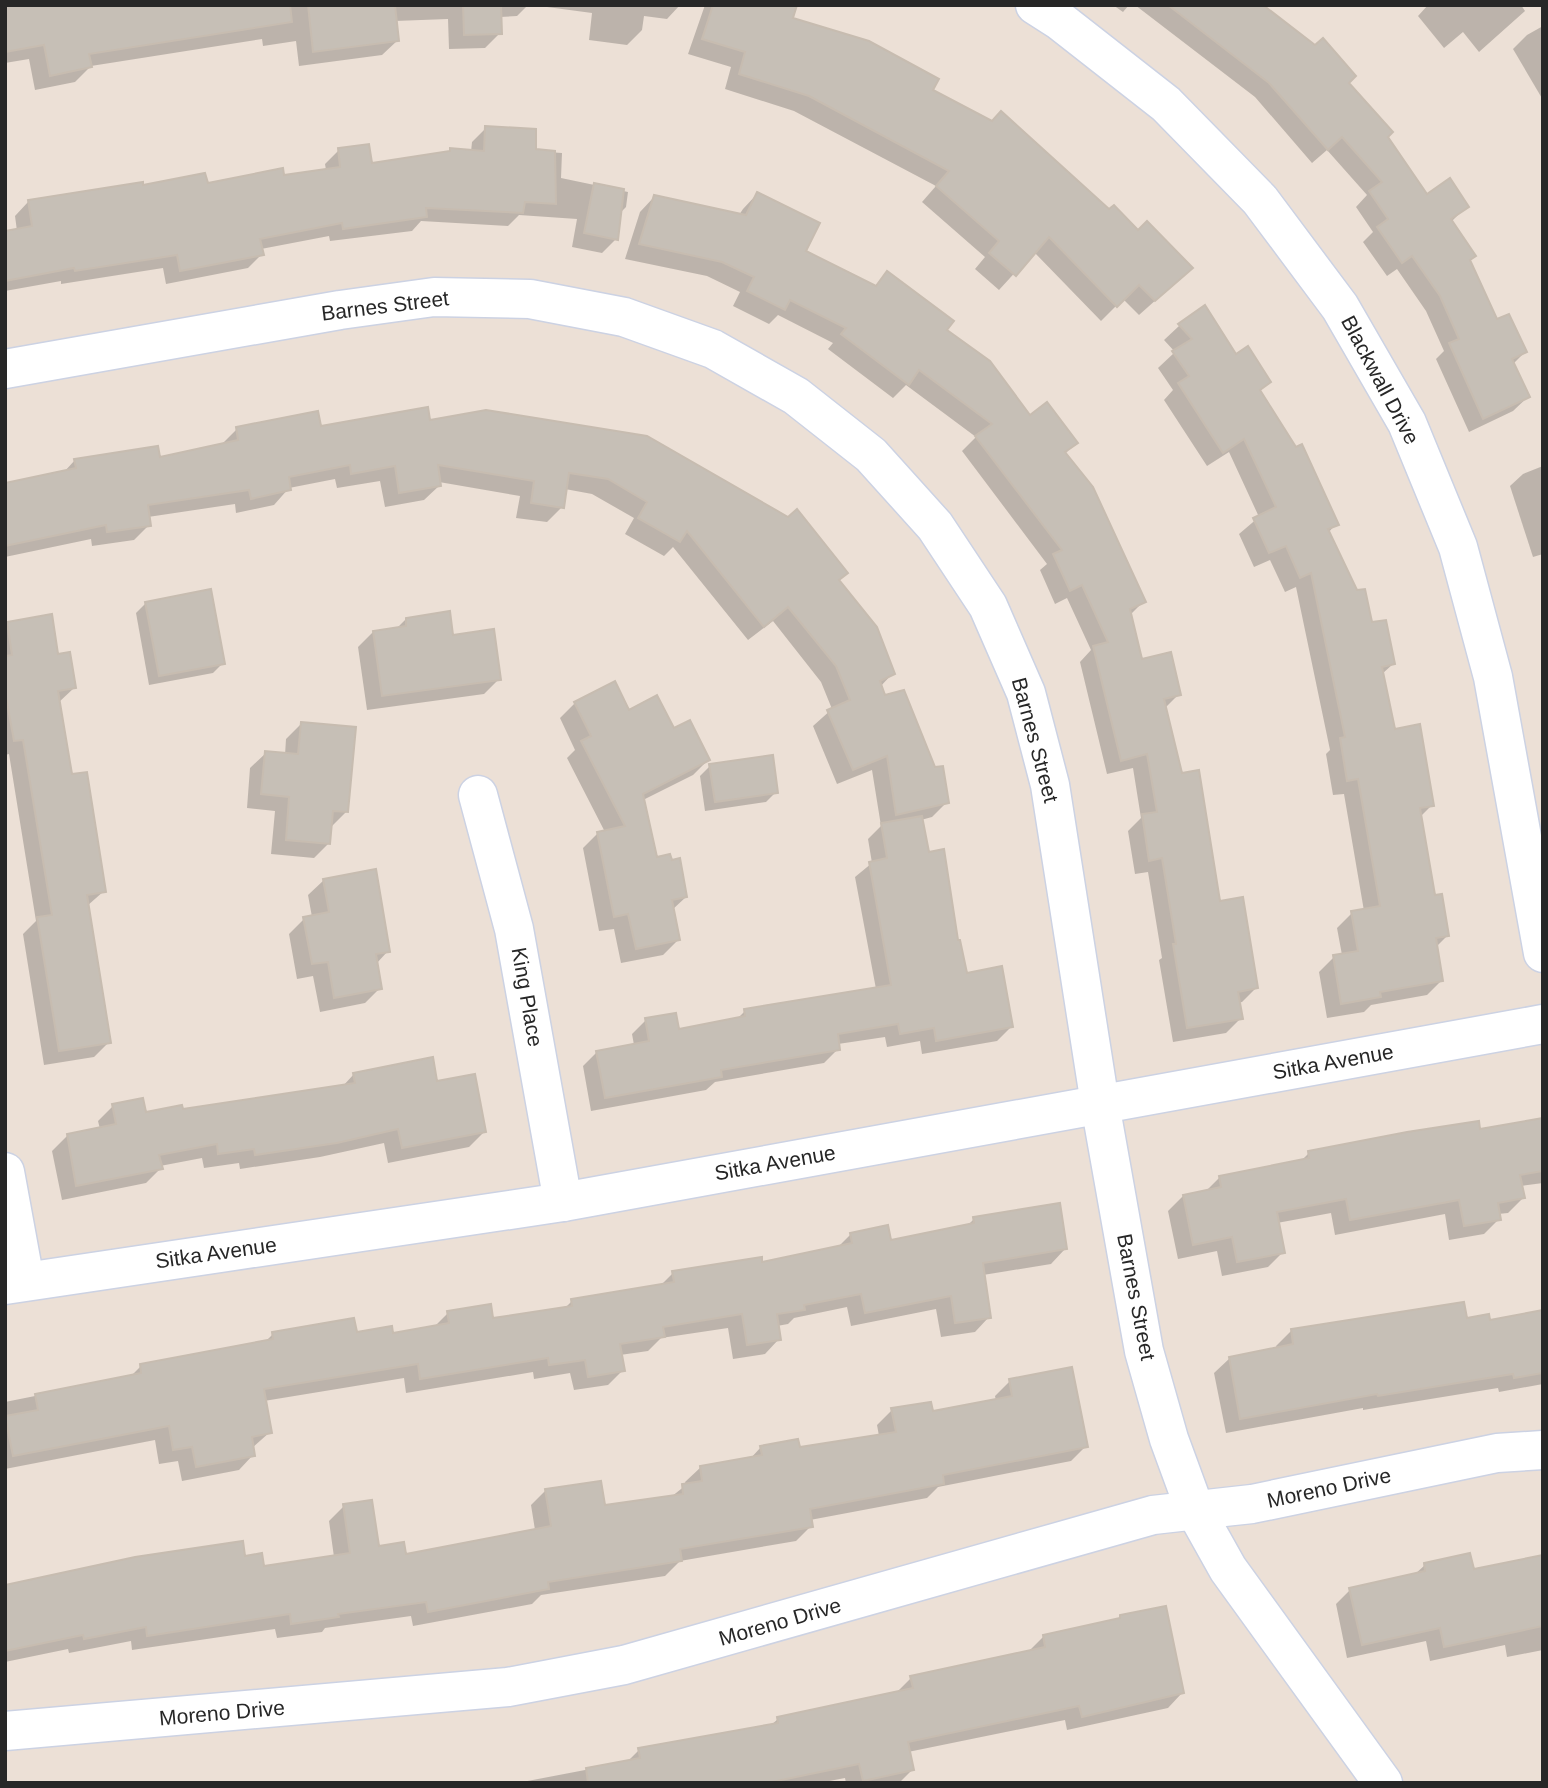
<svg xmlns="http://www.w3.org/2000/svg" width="1548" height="1788" font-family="Arial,sans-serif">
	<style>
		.shadow { fill: #0003 }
		.building { fill: #c6bfb6; stroke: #c7bcb0; stroke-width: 2 }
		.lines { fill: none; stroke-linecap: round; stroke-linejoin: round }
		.minor-casing { stroke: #ccd2e3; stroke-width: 41 }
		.minor { stroke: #fff; stroke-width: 38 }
		.labels { text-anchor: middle; stroke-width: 7; stroke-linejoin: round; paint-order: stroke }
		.street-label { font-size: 21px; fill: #272727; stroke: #fff }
	</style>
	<rect width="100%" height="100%" fill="#ece0d6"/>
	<g class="shadow">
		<polygon points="5,5 528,5 517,16 500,17 500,33 485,48 449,49 448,19 395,21 398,40 382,55 299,66 296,41 263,46 262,39 91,66 75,82 35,90 29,59 5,63"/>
		<polygon points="532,5 680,5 667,19 644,16 642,30 627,45 589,40 592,13"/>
		<polygon points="705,5 795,5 791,20 930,91 1175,283 1139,315 1123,299 1101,321 1034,252 999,290 975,269 985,257 922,202 936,186 794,111 725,89 731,67 688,54"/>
		<polygon points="1113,5 1129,5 1123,12"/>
		<polygon points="1135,5 1260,5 1347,83 1427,196 1467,206 1451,222 1496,321 1525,352 1513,364 1528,397 1513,411 1469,432 1436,359 1444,351 1426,311 1397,269 1387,276 1363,242 1373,232 1356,207 1367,195 1327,150 1312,163 1255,97"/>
		<polygon points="1428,5 1521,5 1525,11 1479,52 1463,32 1444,48 1418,16"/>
		<polygon points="1543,26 1543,100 1513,49 1527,35"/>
		<polygon points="486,128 534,151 562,153 561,178 628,192 626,207 619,214 616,239 602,253 572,247 577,219 519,215 508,226 421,221 412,231 330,241 329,236 261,249 262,254 248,268 166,284 163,268 61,284 61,281 5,291 5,233 17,231 15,216 28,202 142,187 206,185 326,170 325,164 339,150 370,165 447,154 450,150 471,152 472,142"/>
		<polygon points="757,194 803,252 874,287 887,273 1030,417 1075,443 1065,454 1144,601 1130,615 1140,662 1179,694 1164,709 1180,775 1218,903 1256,988 1242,1002 1238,1003 1241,1018 1226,1033 1173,1042 1159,960 1162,958 1148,872 1135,874 1128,831 1141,818 1133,768 1107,774 1080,662 1091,650 1067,598 1055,604 1040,570 1047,564 962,451 976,437 906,385 893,398 828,349 833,343 778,315 769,324 733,306 740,292 707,276 625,259 640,212 654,197 739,215 743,209"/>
		<polygon points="1204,308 1235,356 1269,382 1259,392 1336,524 1328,533 1371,625 1393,664 1382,674 1370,700 1432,805 1420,817 1434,897 1448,935 1436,947 1442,980 1427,995 1371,1005 1364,1012 1327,1018 1319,972 1334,957 1342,955 1337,928 1352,913 1364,911 1344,794 1333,795 1326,754 1330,750 1296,587 1285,592 1270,560 1254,567 1239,534 1259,517 1229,452 1207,466 1164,400 1173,390 1158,368 1175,352 1164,340 1179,326"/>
		<polygon points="486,411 838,581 893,673 880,687 947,802 932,817 921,820 928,854 965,975 1011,1027 997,1041 922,1054 920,1041 887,1047 885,1037 838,1044 838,1049 824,1063 715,1082 706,1090 591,1111 583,1066 597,1052 634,1045 632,1034 646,1020 678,1031 737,1019 745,1011 876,989 855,877 872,863 868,839 881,826 872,770 837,784 813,726 832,709 821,682 773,621 748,640 673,547 664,556 625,534 634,518 592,494 565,489 562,507 547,522 516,518 520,496 439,482 440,485 424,500 385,507 380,481 337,488 335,479 289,488 274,505 236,513 235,504 148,517 149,525 134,540 92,546 91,539 5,557 5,485 64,472 75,460 159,459 222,444 237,429 319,428 428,422"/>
		<polygon points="1543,466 1543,554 1533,557 1510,486 1523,474"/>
		<polygon points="146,603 223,663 213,673 149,685 136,613"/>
		<polygon points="406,619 451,637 499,679 484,694 367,710 358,647 373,632 396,629"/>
		<polygon points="8,623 57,656 74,688 58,703 70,776 104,891 87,906 109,1042 94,1057 44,1065 23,934 36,921 9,754 5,755 5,626"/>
		<polygon points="575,703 628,712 673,731 708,760 693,775 643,800 655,859 686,897 672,910 678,940 663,955 621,963 614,929 599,931 583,848 598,833 605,832 567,758 575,750 560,718"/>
		<polygon points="301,724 346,812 331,827 329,843 314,858 271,854 275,811 247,808 250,768 266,753 285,755 286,739"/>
		<polygon points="710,766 776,792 766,802 705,811 700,776"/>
		<polygon points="324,880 388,951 376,964 380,988 365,1003 320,1012 313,976 297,979 289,934 304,919 312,917 308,895"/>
		<polygon points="354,1074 436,1083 484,1132 469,1147 388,1163 384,1143 320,1157 240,1169 239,1163 204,1168 202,1158 160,1166 161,1168 146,1183 62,1200 52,1151 67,1136 100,1129 98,1121 113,1106 144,1114 182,1111 342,1087"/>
		<polygon points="1543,1120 1543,1183 1521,1186 1523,1198 1508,1213 1498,1214 1499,1219 1484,1234 1449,1240 1445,1214 1335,1235 1331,1213 1277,1223 1283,1252 1268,1267 1222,1276 1217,1251 1178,1259 1168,1211 1183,1196 1205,1192 1220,1177 1301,1161 1309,1153"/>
		<polygon points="974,1219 1065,1249 1051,1264 983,1275 989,1317 975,1332 941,1337 936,1309 851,1326 847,1307 794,1318 788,1324 777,1326 779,1339 765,1354 733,1359 728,1328 661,1338 648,1351 620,1355 623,1370 608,1385 574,1390 570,1373 534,1379 533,1372 406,1393 404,1378 264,1401 270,1432 252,1448 253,1455 239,1470 182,1481 178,1461 159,1464 155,1440 5,1469 5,1402 130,1377 141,1366 264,1343 273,1334 391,1335 433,1328 448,1313 492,1320 564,1309 572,1301 659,1287 673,1273 761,1264 837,1248 851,1234 890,1242 966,1227"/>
		<polygon points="1543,1312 1543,1384 1499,1392 1498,1388 1363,1410 1363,1408 1226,1433 1214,1373 1230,1358 1277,1349 1276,1346 1291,1331 1465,1320 1489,1322"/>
		<polygon points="1010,1381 1086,1446 1071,1461 938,1487 927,1498 810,1520 811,1526 796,1541 680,1561 665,1576 541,1595 532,1604 413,1626 411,1616 325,1628 322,1632 277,1638 275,1629 132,1650 131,1641 69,1653 68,1649 5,1662 5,1586 244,1558 263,1568 334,1557 329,1521 344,1506 378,1548 404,1556 535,1530 531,1505 546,1490 603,1507 671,1497 686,1485 685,1482 701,1467 750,1459 761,1447 798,1449 879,1436 877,1425 892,1410 931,1413 996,1401 995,1396"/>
		<polygon points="1543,1557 1543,1650 1507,1657 1505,1645 1430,1661 1426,1641 1347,1658 1336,1604 1350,1590 1414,1575 1425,1565 1472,1571"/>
		<polygon points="1121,1617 1182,1693 1168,1708 1067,1730 1065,1720 908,1752 912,1770 899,1783 846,1783 845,1778 819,1783 517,1783 627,1762 639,1750 770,1726 778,1719 896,1693 911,1678 1029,1651 1044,1636 1117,1621"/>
	</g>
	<g class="building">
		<polygon points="5,5 290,5 292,22 89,54 92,67 50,76 44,45 5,52"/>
		<polygon points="308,5 395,5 399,41 313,52"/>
		<polygon points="463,5 501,5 502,34 464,35"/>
		<polygon points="713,5 797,5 793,18 869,41 939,79 933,90 992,121 1001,111 1109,209 1114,205 1138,230 1147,221 1193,268 1155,301 1139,285 1117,307 1049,237 1016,276 989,253 999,241 936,186 949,171 809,96 739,74 745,52 702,39"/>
		<polygon points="1168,5 1263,5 1315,45 1323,38 1356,76 1349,83 1393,132 1388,137 1427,194 1450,178 1469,207 1451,219 1476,256 1470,260 1497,319 1509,314 1527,352 1512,359 1530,397 1483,419 1449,343 1459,339 1440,296 1412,256 1402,263 1377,227 1388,219 1369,191 1382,182 1342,137 1328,150 1269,83"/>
		<polygon points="485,126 536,129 536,149 555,151 556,204 525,202 523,213 426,208 427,217 343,229 342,223 260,239 264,255 180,271 177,255 75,271 74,268 5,281 5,231 32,226 28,200 143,182 143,185 205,173 208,183 283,168 284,175 340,167 338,148 369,144 372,163 450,151 450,148 484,151"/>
		<polygon points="594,183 624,189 618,240 584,233"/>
		<polygon points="757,192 820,223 806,251 876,286 887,271 954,321 947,330 990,361 1030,415 1047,402 1078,443 1065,452 1093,487 1146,602 1130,609 1142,659 1171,652 1181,695 1164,699 1182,773 1199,770 1220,901 1243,897 1258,988 1238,992 1243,1019 1187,1028 1173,944 1176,944 1162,858 1149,861 1142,814 1157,812 1147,754 1121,761 1093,646 1108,642 1082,585 1070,591 1053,554 1062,550 975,436 992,424 919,370 909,385 841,334 846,328 790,300 785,310 747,291 754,277 722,262 639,244 654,195 746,215"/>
		<polygon points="1205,305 1236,354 1248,346 1271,382 1260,390 1296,447 1302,444 1339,525 1328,529 1357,590 1365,589 1372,622 1386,620 1395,664 1382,667 1395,729 1420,724 1434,806 1420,808 1435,895 1442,894 1449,936 1436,938 1443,981 1380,992 1381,997 1341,1004 1333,955 1358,951 1351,911 1380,906 1358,779 1347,781 1340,738 1345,737 1311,573 1300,578 1286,546 1269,553 1253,518 1276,507 1244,439 1223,453 1178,383 1189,376 1172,351 1192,339 1178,324"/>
		<polygon points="428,407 430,420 486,410 647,436 788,517 797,509 848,573 839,580 877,627 895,674 880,681 885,695 904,690 935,767 943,766 949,803 896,815 887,756 853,770 827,710 850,700 836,666 788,607 764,627 687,531 680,542 638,518 647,502 608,479 569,473 564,508 531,503 534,481 438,465 441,486 399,493 395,466 351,474 350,465 289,477 291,490 251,499 249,490 148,505 151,526 107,532 106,525 5,546 5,483 76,468 74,459 158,446 160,457 238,440 236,427 318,411 321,426"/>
		<polygon points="211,589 225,664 159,676 145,602"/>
		<polygon points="450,611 453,635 494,629 501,680 382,696 373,631 406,626 406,618"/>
		<polygon points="52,614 58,654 70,652 76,688 58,691 72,774 87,772 106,892 87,895 111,1043 59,1051 37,917 52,915 23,740 14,741 5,692 5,656 12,655 7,622"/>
		<polygon points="615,681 629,710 657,695 674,728 690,720 710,760 643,794 657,857 670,854 672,860 680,858 687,897 672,900 680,940 636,949 628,914 614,917 597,832 625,826 581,741 591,736 574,702"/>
		<polygon points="301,722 356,727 348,812 333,811 330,844 286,840 289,797 261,794 265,751 298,754"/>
		<polygon points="773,755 778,793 715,802 709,764"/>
		<polygon points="922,816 929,852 944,849 958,940 960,940 967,973 1002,966 1013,1027 936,1041 934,1028 900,1034 898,1024 838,1034 840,1050 721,1070 722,1077 605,1098 596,1051 649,1041 645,1018 676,1013 679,1029 745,1016 744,1009 891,985 869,862 887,858 881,823"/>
		<polygon points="376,869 390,952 376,954 382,989 334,998 328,962 312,964 303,917 329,912 323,879"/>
		<polygon points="433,1057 437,1081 475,1074 486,1132 402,1148 398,1129 337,1143 255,1155 254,1149 218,1154 217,1144 159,1155 163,1169 76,1186 67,1134 116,1124 112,1104 143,1098 146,1112 182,1105 183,1109 355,1083 353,1073"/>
		<polygon points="1543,1118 1543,1171 1520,1175 1525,1198 1498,1203 1501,1220 1464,1226 1459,1200 1350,1220 1346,1199 1277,1212 1285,1253 1237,1262 1232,1237 1193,1245 1183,1195 1221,1187 1219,1176 1309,1158 1308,1151 1407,1132 1479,1121 1480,1129"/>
		<polygon points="1060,1203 1067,1249 983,1263 991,1318 955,1323 951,1296 865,1313 861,1294 804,1305 805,1310 777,1314 781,1340 747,1345 742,1314 663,1327 665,1337 620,1344 625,1371 588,1377 585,1360 549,1365 548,1358 420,1379 418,1364 264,1389 272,1433 252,1437 255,1456 196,1467 192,1447 173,1450 169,1426 13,1456 5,1416 38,1410 35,1394 141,1373 140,1364 273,1339 272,1332 354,1318 357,1332 392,1326 393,1333 449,1323 447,1311 491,1304 493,1318 572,1306 571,1299 674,1282 672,1271 762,1257 762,1262 852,1243 850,1233 888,1225 891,1240 974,1223 973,1217"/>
		<polygon points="1464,1302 1467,1318 1489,1314 1490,1320 1543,1310 1543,1373 1514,1378 1513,1374 1378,1396 1377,1394 1240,1419 1229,1357 1293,1344 1291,1329"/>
		<polygon points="1072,1367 1088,1447 943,1475 944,1484 810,1509 813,1527 680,1549 682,1561 548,1582 549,1589 428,1612 426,1602 338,1614 339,1617 291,1624 290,1614 147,1636 146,1627 84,1639 83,1635 5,1651 5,1585 135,1557 243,1541 245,1556 262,1553 264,1566 350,1553 343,1504 372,1500 379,1546 404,1542 406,1554 551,1526 545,1489 601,1481 605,1505 683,1494 682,1484 702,1481 700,1466 762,1455 760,1446 798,1439 800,1447 896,1432 891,1408 931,1402 933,1411 1012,1396 1009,1379"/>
		<polygon points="1470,1553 1474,1569 1543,1555 1543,1626 1444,1647 1440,1628 1362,1645 1349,1588 1425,1571 1424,1563"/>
		<polygon points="1166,1606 1184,1693 1082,1717 1079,1706 908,1742 914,1770 863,1781 859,1764 767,1783 588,1783 586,1768 640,1758 638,1748 778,1723 777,1717 913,1688 910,1676 1045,1647 1043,1635 1120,1618 1120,1615"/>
	</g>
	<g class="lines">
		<g class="minor-casing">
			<g id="minor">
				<polyline points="1035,5 1060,21 1166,104 1260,200 1340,307 1407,423 1458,547 1493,677 1543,953"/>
				<polyline points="5,369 340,310 434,297 530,299 624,317 713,349 796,396 871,455 935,526 988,606 1026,693 1050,785 1100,1104 1144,1351 1169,1439 1195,1510 1228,1569 1383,1783"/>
				<polyline points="478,795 514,929 563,1202"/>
				<polyline points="5,1172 25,1281"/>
				<polyline points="5,1285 563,1202 1543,1024"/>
				<polyline points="5,1731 508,1687 624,1665 1153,1515 1252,1504 1497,1453 1543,1450"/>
			</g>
		</g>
		<use href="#minor" class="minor"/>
	</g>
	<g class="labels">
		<g class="street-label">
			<text transform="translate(385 306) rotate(-7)" y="7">Barnes Street</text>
			<text transform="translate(1380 380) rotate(62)" y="7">Blackwall Drive</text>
			<text transform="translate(1035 740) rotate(75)" y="7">Barnes Street</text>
			<text transform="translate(527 997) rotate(80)" y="7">King Place</text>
			<text transform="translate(1333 1062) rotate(-10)" y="7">Sitka Avenue</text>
			<text transform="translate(775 1163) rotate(-10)" y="7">Sitka Avenue</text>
			<text transform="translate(216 1253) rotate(-8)" y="7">Sitka Avenue</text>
			<text transform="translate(1136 1297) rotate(79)" y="7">Barnes Street</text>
			<text transform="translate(1329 1488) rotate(-12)" y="7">Moreno Drive</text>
			<text transform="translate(780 1622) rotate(-16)" y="7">Moreno Drive</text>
			<text transform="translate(222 1713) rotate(-5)" y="7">Moreno Drive</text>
		</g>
	</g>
	<rect width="1548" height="1788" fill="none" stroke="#272727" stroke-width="14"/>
</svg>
